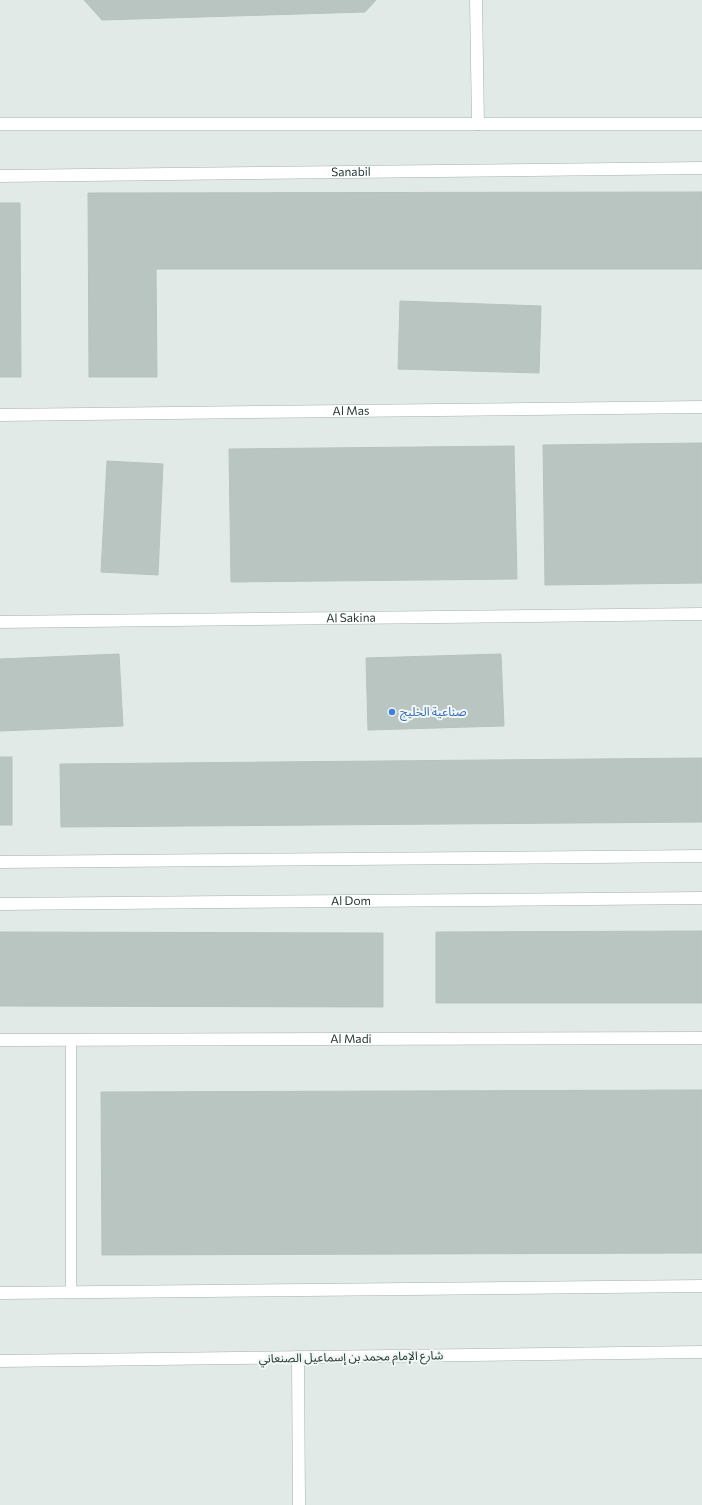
<svg xmlns="http://www.w3.org/2000/svg" width="702" height="1505" font-family="Commissioner,'Noto Sans Arabic',sans-serif">
	<style>
		.building { fill: #b8c5c0; stroke: #b5c3be }
		.lines { fill: none; stroke-linecap: round; stroke-linejoin: round }
		.service-casing { stroke: #a5b1ae; stroke-width: 11 }
		.minor-casing { stroke: #a5b1ae; stroke-width: 13 }
		.service { stroke: #fff; stroke-width: 10 }
		.minor { stroke: #fff; stroke-width: 12 }
		.shop-dot { fill: #3f7fe0; stroke: #f2f7f5; stroke-width: 1.5 }
		.labels { text-anchor: middle; stroke-width: 4; stroke-linejoin: round; paint-order: stroke }
		.street-label { font-size: 12px; fill: #243935; stroke: #f2f7f5 }
		.shop-label { font-size: 12px; fill: #366cbe; stroke: #f2f7f5; text-anchor: start }
	</style>
	<rect width="100%" height="100%" fill="#e2eae7"/>
	<g class="building">
		<polygon points="84,0 376,0 365,12 102,20"/>
		<polygon points="702,192 702,269 156,269 157,377 89,377 88,193"/>
		<polygon points="0,203 20,203 21,377 0,377"/>
		<polygon points="400,301 541,306 539,373 398,369"/>
		<polygon points="702,443 702,583 545,585 543,445"/>
		<polygon points="514,446 517,579 231,582 229,449"/>
		<polygon points="107,461 163,464 158,575 101,572"/>
		<polygon points="119,654 123,726 0,731 0,659"/>
		<polygon points="501,654 504,726 368,730 366,658"/>
		<rect x="0" y="757" width="12" height="68"/>
		<polygon points="702,758 702,822 61,827 60,764"/>
		<polygon points="702,931 702,1003 436,1003 436,932"/>
		<polygon points="0,932 383,933 383,1007 0,1006"/>
		<polygon points="702,1090 702,1253 102,1255 101,1092"/>
	</g>
	<g class="lines">
		<g class="service-casing">
			<polyline id="service" points="71,1039 71,1292"/>
		</g>
		<g class="minor-casing">
			<g id="minor">
				<polyline points="476,0 478,124"/>
				<polyline points="0,124 702,124"/>
				<path id="s1" d="M0 176 702 168"/>
				<path id="s2" d="M0 415 702 407"/>
				<path id="s3" d="M0 622 702 614"/>
				<polyline points="0,862 702,856"/>
				<path id="s4" d="M0 904 702 898"/>
				<path id="s5" d="M0 1040 702 1038"/>
				<polyline points="0,1293 702,1286"/>
				<polyline points="298,1357 299,1505"/>
				<polyline points="0,1361 702,1352"/>
			</g>
		</g>
		<use href="#service" class="service"/>
		<use href="#minor" class="minor"/>
	</g>
	<circle class="shop-dot" cx="392" cy="712" r="4"/>
	<g class="labels">
		<g class="street-label">
			<text dy="4" stroke="none"><textPath href="#s1" startOffset="351">Sanabil</textPath></text>
			<text dy="4" stroke="none"><textPath href="#s2" startOffset="351">Al Mas</textPath></text>
			<text dy="4" stroke="none"><textPath href="#s3" startOffset="351">Al Sakina</textPath></text>
			<text dy="4" stroke="none"><textPath href="#s4" startOffset="351">Al Dom</textPath></text>
			<text dy="4" stroke="none"><textPath href="#s5" startOffset="351">Al Madi</textPath></text>
			<text transform="translate(351 1357) rotate(-1)" y="4">شارع الإمام محمد بن إسماعيل الصنعاني</text>
		</g>
		<g class="shop-label">
			<text x="400" y="716">صناعية الخليج</text>
		</g>
	</g>
</svg>
